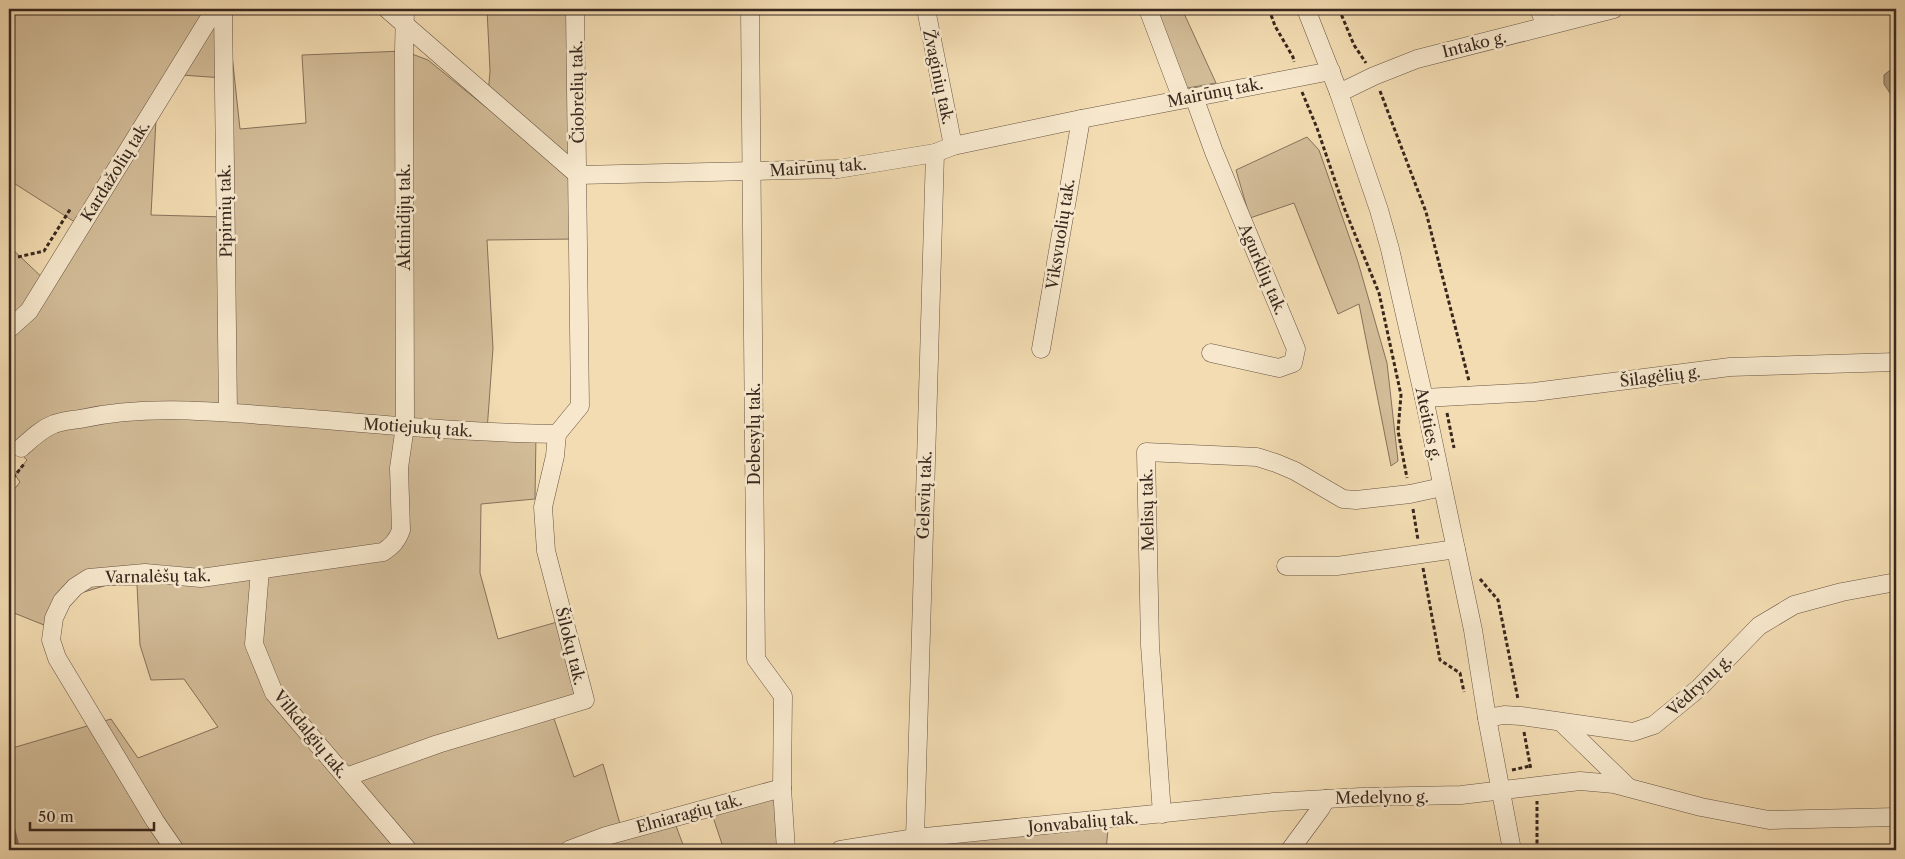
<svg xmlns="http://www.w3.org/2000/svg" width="1905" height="859" font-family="'Libre Caslon Text',serif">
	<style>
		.green { fill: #d3bd99; stroke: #86725c; fill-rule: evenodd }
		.water { fill: #b39e80; stroke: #826e59 }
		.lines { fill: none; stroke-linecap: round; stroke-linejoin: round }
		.stream { stroke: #826e59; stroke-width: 5 }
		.minor-casing { stroke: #675443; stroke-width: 19 }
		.path { stroke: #38271e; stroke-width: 3; stroke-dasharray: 4 2.5; stroke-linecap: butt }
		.minor { stroke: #f7e8cd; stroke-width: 18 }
		.labels { text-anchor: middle; stroke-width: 5; stroke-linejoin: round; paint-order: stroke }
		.street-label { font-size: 16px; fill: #38271e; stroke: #f7e8cd }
	</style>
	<rect width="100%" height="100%" fill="#f3dcb2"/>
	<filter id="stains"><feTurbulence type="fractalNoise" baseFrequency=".004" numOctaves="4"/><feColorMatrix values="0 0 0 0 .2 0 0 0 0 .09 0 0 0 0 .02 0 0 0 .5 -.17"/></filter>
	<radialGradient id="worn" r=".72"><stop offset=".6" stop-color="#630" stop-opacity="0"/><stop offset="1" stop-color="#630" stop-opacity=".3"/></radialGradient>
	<g class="green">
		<path d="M9 9H227L240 129 306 123 302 55 404 51 428 60 487 108 490 71 487 9H575L578 239 487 240 493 348 487 431 536 434 535 499 481 504 480 573 498 639 564 620 585 700 551 710 574 777 603 764 622 831 673 818 685 850H9V749L111 719 138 758 218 727 184 679 151 680 140 645 137 585H107L84 592 78 579 53 604 44 625 9 611V496L20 482 15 475 27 460 9 443V246L47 282 81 226 9 180ZM181 75 224 78 225 217 151 215 156 119Z"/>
		<polygon points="1153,9 1182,9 1216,83 1182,89"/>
		<polygon points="1307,137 1319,150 1358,262 1387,363 1398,461 1391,466 1359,304 1338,314 1294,203 1250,218 1236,170"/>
		<polygon points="782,788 786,850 724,850 710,808"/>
		<polygon points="1109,820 1106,850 840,850"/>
	</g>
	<polygon class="water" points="1896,70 1896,102 1884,84 1884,75 1889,71"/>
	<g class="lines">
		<polyline class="stream" points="9,814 18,850"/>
		<g class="minor-casing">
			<g id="minor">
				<polyline points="223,9 228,412"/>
				<polyline points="387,9 578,175 838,169 935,153 953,146 1081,119 1331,71"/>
				<polyline points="750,9 756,659 783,696 782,788 786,850"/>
				<polyline points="926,9 953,146"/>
				<polyline points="1148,9 1182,99"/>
				<polyline points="1306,9 1339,93 1379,210 1390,249 1424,398 1473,630 1487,718 1512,850"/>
				<polyline points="1539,9 1546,26"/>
				<polyline points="1339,93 1374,76 1417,59 1614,9"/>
				<polyline points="1194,97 1214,152 1296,349 1293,363 1279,368 1211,353"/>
				<polyline points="9,329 29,311 215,9"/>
				<polyline points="1041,349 1081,119"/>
				<polyline points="1424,398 1534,392 1730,367 1896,362"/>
				<path d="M21 448C31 439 41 429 54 424 63 421 72 420 80 419 148 404 219 412 288 417 378 424 467 433 557 434L580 406 575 9"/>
				<polyline points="1286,566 1337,566 1456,549"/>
				<polyline points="260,570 254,644 274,693 408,850"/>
				<polyline points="1487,718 1504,715 1521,716 1633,732 1654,725 1699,688 1759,626 1794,605 1842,592 1896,582"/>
				<polyline points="1561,722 1628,787"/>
				<polyline points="346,777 438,744 585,700 546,551 543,507 555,456 557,434"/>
				<polyline points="1162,814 1150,645 1146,452 1257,457 1276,463 1295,471 1343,499 1356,500 1410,494 1442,487"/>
				<polyline points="915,838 935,153"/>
				<path d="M175 850 155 821 57 658 51 640 54 618 62 601 75 587 89 578 145 573 201 578 383 552C392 546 397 541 401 530L399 468 405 426 404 51 405 9"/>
				<polyline points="569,850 606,836 782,788"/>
				<polyline points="840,850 915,838 1274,802 1361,797 1461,795 1580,781 1614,784 1701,807 1769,820 1896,817"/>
				<polyline points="1290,850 1321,808 1326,799"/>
			</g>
		</g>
		<g class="path">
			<polyline points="1269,9 1275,26 1293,57 1294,62"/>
			<polyline points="1339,9 1354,45 1366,63"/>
			<polyline points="1380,91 1426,212 1469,381"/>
			<polyline points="1302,92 1317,128 1345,210 1379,293 1401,395 1398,431 1407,478"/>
			<polyline points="18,257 44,251 71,208"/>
			<polyline points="1447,413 1454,448"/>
			<polyline points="9,483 24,464"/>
			<polyline points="1413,509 1418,540"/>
			<polyline points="1423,568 1440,660 1460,673 1464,692"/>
			<polyline points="1480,579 1498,600 1518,699"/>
			<polyline points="1524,732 1531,770"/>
			<polyline points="1512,770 1530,766"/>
			<polyline points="1537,850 1537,801"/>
		</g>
		<use href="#minor" class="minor"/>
	</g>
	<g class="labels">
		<g class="street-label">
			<text transform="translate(1474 44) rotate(-14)" y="6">Intako g.</text>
			<text transform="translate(939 77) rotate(78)" y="6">Žvaginių tak.</text>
			<text transform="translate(577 92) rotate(-91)" y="6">Čiobrelių tak.</text>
			<text transform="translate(1215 92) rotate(-11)" y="6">Mairūnų tak.</text>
			<text transform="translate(818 167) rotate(-4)" y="6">Mairūnų tak.</text>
			<text transform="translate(115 171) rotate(-58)" y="6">Kardažolių tak.</text>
			<text transform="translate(225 211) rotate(-91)" y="6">Pipirnių tak.</text>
			<text transform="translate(404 217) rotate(-90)" y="6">Aktinidijų tak.</text>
			<text transform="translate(1060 234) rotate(-81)" y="6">Viksvuolių tak.</text>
			<text transform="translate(1263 269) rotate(67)" y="6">Agurklių tak.</text>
			<text transform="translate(1660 376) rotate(-7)" y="6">Šilagėlių g.</text>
			<text transform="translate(1429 424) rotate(78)" y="6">Ateities g.</text>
			<text transform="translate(418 427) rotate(4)" y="6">Motiejukų tak.</text>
			<text transform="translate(754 434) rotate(-90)" y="6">Debesylų tak.</text>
			<text transform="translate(924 495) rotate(-88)" y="6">Gelsvių tak.</text>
			<text transform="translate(1147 510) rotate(-91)" y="6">Melisų tak.</text>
			<text transform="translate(158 576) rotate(-1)" y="6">Varnalėšų tak.</text>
			<text transform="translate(571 646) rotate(76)" y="6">Šilokų tak.</text>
			<text transform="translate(1699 685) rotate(-43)" y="6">Vėdrynų g.</text>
			<text transform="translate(311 734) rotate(51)" y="6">Vilkdalgių tak.</text>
			<text transform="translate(1382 797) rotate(-1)" y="6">Medelyno g.</text>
			<text transform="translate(689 813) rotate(-15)" y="6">Elniaragių tak.</text>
			<text transform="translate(1083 822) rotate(-5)" y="6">Jonvabalių tak.</text>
		</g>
	</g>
	<rect width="1905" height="859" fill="none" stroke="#f3dcb2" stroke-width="30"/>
	<rect x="10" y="10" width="1885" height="839" fill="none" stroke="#38271e" stroke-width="2.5"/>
	<rect x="15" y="15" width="1875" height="829" fill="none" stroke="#38271e"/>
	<path d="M30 822v8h124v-8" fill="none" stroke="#38271e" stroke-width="2.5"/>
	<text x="38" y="822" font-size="15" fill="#38271e" stroke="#f7e8cd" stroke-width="4" paint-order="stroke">50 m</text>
	<rect width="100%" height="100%" filter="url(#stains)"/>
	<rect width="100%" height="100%" fill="url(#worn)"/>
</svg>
